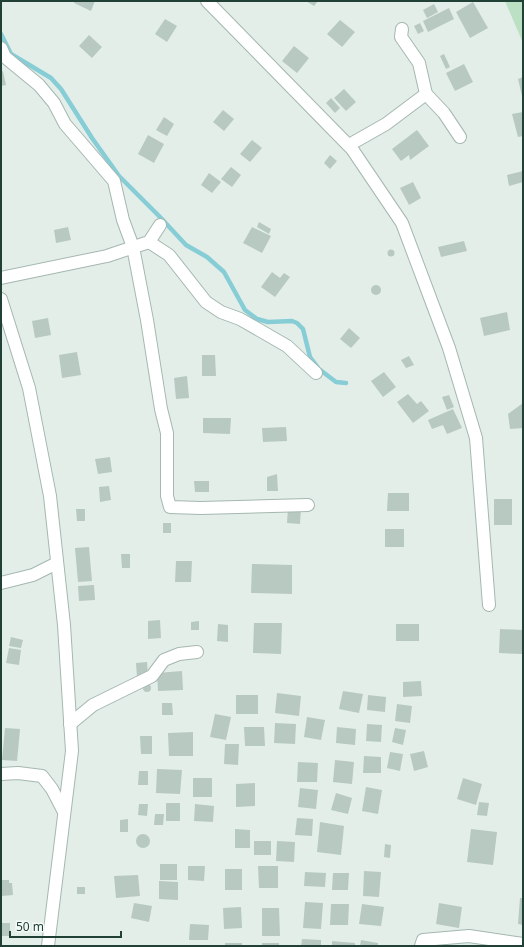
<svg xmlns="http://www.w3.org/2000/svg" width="524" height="947" font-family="'Noto Sans',sans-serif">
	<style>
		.green { fill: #bbe0c4 }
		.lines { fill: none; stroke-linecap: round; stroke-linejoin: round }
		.stream { stroke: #87cdd6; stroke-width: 4.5 }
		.building { fill: #b8c9c2 }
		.street-casing { stroke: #a5b7b0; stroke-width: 14 }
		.street { stroke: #fff; stroke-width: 12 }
	</style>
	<rect width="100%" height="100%" fill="#e3eee9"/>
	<polygon class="green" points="505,1 523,1 523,43"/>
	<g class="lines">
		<polyline class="stream" points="1,34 11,54 51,78 61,89 92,138 119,176 160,217 186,245 207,257 224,272 245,310 257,319 268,322 292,321 297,323 303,329 310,357 319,369 336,382 346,383"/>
	</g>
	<g class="building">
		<polygon points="75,1 95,1 91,11 74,3"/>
		<polygon points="306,1 318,1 314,6"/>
		<polygon points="473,2 488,28 470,38 456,12"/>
		<polygon points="434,4 438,12 427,18 423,10"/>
		<polygon points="449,8 454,19 428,32 423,21"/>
		<polygon points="165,19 177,26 167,42 155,34"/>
		<polygon points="340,20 355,32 342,47 327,34"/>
		<polygon points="420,23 424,31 418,34 414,26"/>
		<polygon points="89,35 102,47 92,58 79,46"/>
		<polygon points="294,46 309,58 297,73 282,61"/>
		<polygon points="444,54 450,67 446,69 440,56"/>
		<polygon points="464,64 473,82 455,91 446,73"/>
		<polygon points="3,71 6,85 1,86 1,72"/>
		<polygon points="523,77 523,96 522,96 518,79"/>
		<polygon points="344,89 356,102 346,111 334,98"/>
		<polygon points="331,98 340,108 335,113 326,103"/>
		<polygon points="223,110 234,119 224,131 213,122"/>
		<polygon points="523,112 523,136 518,137 512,114"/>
		<polygon points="164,117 174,124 167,136 156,130"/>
		<polygon points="417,130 429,146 410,160 409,155 401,161 392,149"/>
		<polygon points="148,135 164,144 154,163 138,154"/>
		<polygon points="252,140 262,148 250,162 240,154"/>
		<polygon points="330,155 337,161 330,169 324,163"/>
		<polygon points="231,167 241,175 232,187 221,179"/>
		<polygon points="523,171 523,182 509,186 507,175"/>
		<polygon points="209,173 221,182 212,193 201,185"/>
		<polygon points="413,182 421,198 409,205 400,188"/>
		<polygon points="259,222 271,229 269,234 257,227"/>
		<polygon points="68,227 71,240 56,243 54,230"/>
		<polygon points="252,227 271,236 262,253 243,243"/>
		<polygon points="464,241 467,251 441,257 438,247"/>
		<circle cx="391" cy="253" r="3.5"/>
		<polygon points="272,272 280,278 284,273 290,277 275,297 261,287"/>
		<circle cx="376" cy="290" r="5"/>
		<polygon points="507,312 510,330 484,336 480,318"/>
		<polygon points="48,318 51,335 35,338 32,321"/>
		<polygon points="349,328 360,338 351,348 340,339"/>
		<polygon points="77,352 81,375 62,378 59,355"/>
		<polygon points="202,355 215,355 216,376 202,376"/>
		<polygon points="409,356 414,365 406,368 401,360"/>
		<polygon points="384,372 396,387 383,397 371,381"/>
		<polygon points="187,376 189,398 176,399 174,378"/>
		<polygon points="408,394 417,404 421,401 429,411 413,423 397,402"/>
		<polygon points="449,395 454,407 447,410 442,397"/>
		<polygon points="523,403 523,428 510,429 508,414"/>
		<polygon points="453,409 462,428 447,434 443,425 432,429 428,420"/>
		<polygon points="203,418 231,418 230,434 203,433"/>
		<polygon points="286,427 287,441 263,442 262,428"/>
		<polygon points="110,457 112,472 98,474 95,459"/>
		<polygon points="277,474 278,491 267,491 267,477"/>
		<polygon points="194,481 209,481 209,492 195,492"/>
		<polygon points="109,486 111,500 100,502 99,487"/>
		<polygon points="388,493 409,493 409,511 387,511"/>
		<rect x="494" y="499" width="18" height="26"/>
		<polygon points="288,508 301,508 300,524 287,523"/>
		<polygon points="76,509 85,509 85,521 77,521"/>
		<rect x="163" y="523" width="8" height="10"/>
		<rect x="385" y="529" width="19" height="18"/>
		<polygon points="89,547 92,581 78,582 75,548"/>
		<polygon points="121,554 130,554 130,568 122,568"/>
		<polygon points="176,561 192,561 191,582 175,582"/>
		<polygon points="252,564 292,565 292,594 251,593"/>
		<polygon points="94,585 95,600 79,601 78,586"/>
		<polygon points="160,620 161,638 148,639 148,621"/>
		<polygon points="199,621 199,630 191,630 191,622"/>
		<polygon points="254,623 282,623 281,654 253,653"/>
		<polygon points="218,624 228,625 228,642 217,641"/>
		<rect x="396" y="624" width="23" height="17"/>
		<polygon points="500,629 523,630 523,654 499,653"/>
		<polygon points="11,637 23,640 21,648 9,646"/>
		<polygon points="9,648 21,650 19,665 6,663"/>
		<polygon points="147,662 148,676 137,677 136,663"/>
		<polygon points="182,671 183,690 158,691 157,673"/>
		<polygon points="421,681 422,696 403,697 403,682"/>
		<circle cx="147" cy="688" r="4"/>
		<polygon points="343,691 363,694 359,713 339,709"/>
		<polygon points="277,693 301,696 299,716 275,713"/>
		<rect x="236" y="695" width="22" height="19"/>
		<polygon points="368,695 386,697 385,712 367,710"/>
		<polygon points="162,703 172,703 173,715 162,715"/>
		<polygon points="397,704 412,706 410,723 395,721"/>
		<polygon points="215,714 231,717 226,740 210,737"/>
		<polygon points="307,717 325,720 321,740 304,737"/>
		<polygon points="275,723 296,724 295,744 274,743"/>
		<polygon points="367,724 382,725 381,742 366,741"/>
		<polygon points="244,727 264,727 265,746 245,746"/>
		<polygon points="337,727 356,729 355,745 336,743"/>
		<polygon points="5,728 20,729 17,761 2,760"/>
		<polygon points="395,728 406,730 403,745 392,742"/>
		<polygon points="193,732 193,756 169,756 168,733"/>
		<polygon points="140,736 152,736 152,754 141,754"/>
		<polygon points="225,744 239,744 238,765 224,764"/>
		<polygon points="424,751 428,767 414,771 410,754"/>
		<polygon points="390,752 403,754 400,771 387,768"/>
		<polygon points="364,756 381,757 381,773 363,773"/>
		<polygon points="335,760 354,762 352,784 333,782"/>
		<polygon points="298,762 318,763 317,782 297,782"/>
		<polygon points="157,769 182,770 180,794 156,793"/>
		<polygon points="139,771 148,771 148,785 138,785"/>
		<rect x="193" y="778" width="19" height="19"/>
		<polygon points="463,778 482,784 476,805 457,799"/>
		<polygon points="255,783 255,806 236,807 236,784"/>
		<polygon points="366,787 382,790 378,814 362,811"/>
		<polygon points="300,788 318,790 316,809 298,807"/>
		<polygon points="336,793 352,798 348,814 331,810"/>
		<polygon points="479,802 489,803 487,816 477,815"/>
		<rect x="166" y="803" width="14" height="18"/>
		<polygon points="139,804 148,804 147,816 138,815"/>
		<polygon points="195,804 214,806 213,822 194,821"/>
		<polygon points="155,814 164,814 163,825 154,825"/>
		<polygon points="297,818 313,819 312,836 295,835"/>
		<polygon points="128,819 128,832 120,832 120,820"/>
		<polygon points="320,822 344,826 341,855 317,852"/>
		<polygon points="235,829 250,830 250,848 235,848"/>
		<polygon points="471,829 497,832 493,865 467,862"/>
		<circle cx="143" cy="841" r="7"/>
		<rect x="254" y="841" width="17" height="14"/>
		<polygon points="277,841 295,842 294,862 276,861"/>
		<polygon points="385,844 391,845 390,858 384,857"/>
		<rect x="160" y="864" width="17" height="16"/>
		<polygon points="188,866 205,866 204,881 188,880"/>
		<polygon points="258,866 278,866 278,888 259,888"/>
		<rect x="225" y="869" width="17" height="21"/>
		<polygon points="364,871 381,872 379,897 363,896"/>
		<polygon points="305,872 326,873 325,887 304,886"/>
		<polygon points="333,873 349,873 348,890 332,890"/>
		<polygon points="138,875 140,896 116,898 114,876"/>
		<polygon points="1,880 9,880 9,883 12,883 13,895 2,896"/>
		<polygon points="159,881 178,882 178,900 159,899"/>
		<rect x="77" y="887" width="8" height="7"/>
		<polygon points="520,898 523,898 523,925 518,924"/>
		<polygon points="305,902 323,903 321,929 303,928"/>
		<polygon points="134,903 152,906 149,922 131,918"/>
		<polygon points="439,903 462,907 459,928 436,924"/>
		<polygon points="331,904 349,904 348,925 330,925"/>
		<polygon points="362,904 384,907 381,926 359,924"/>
		<polygon points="241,907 242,928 224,929 223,908"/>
		<polygon points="262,908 279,908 280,936 262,936"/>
		<rect x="1" y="923" width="9" height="13"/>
		<polygon points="190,924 209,925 208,940 189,940"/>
		<polygon points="302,939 321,940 321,946 301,946"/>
		<polygon points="361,940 378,943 378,946 360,946"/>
		<polygon points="332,941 355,943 355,946 332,946"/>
		<rect x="225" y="943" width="17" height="3"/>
		<rect x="262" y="943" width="17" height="3"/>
	</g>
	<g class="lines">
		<g class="street-casing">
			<g id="street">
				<polyline points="207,1 352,149 402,223 449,348 476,438 489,605"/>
				<polyline points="1,48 5,57 39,85 54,103 65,124 114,181 123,220 133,247 147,320 161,409 167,433 167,496 170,507 201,508 308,505"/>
				<polyline points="426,94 444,113 460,137"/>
				<polyline points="349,145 386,124 426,94 419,63 401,37 402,29"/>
				<polyline points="149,242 169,255 206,302 221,312 240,319 287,346 316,373"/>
				<polyline points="1,278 107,256 149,242 160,225"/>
				<polyline points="1,299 29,388 50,496 64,625 72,751 48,946"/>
				<polyline points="1,583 33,575 57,563"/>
				<polyline points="70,724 93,705 152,676 164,660 179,654 197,652"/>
				<polyline points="1,774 18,773 42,776 52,789 64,812"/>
				<polyline points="421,946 423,940 469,936 523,944"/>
			</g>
		</g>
		<use href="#street" class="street"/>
	</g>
	<rect width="524" height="947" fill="none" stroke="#214137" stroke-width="4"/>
	<path d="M10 931v6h111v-6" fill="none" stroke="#214137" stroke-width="2"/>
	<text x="16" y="931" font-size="12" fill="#214137" stroke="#f4faf7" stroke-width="3" paint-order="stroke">50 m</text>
</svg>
